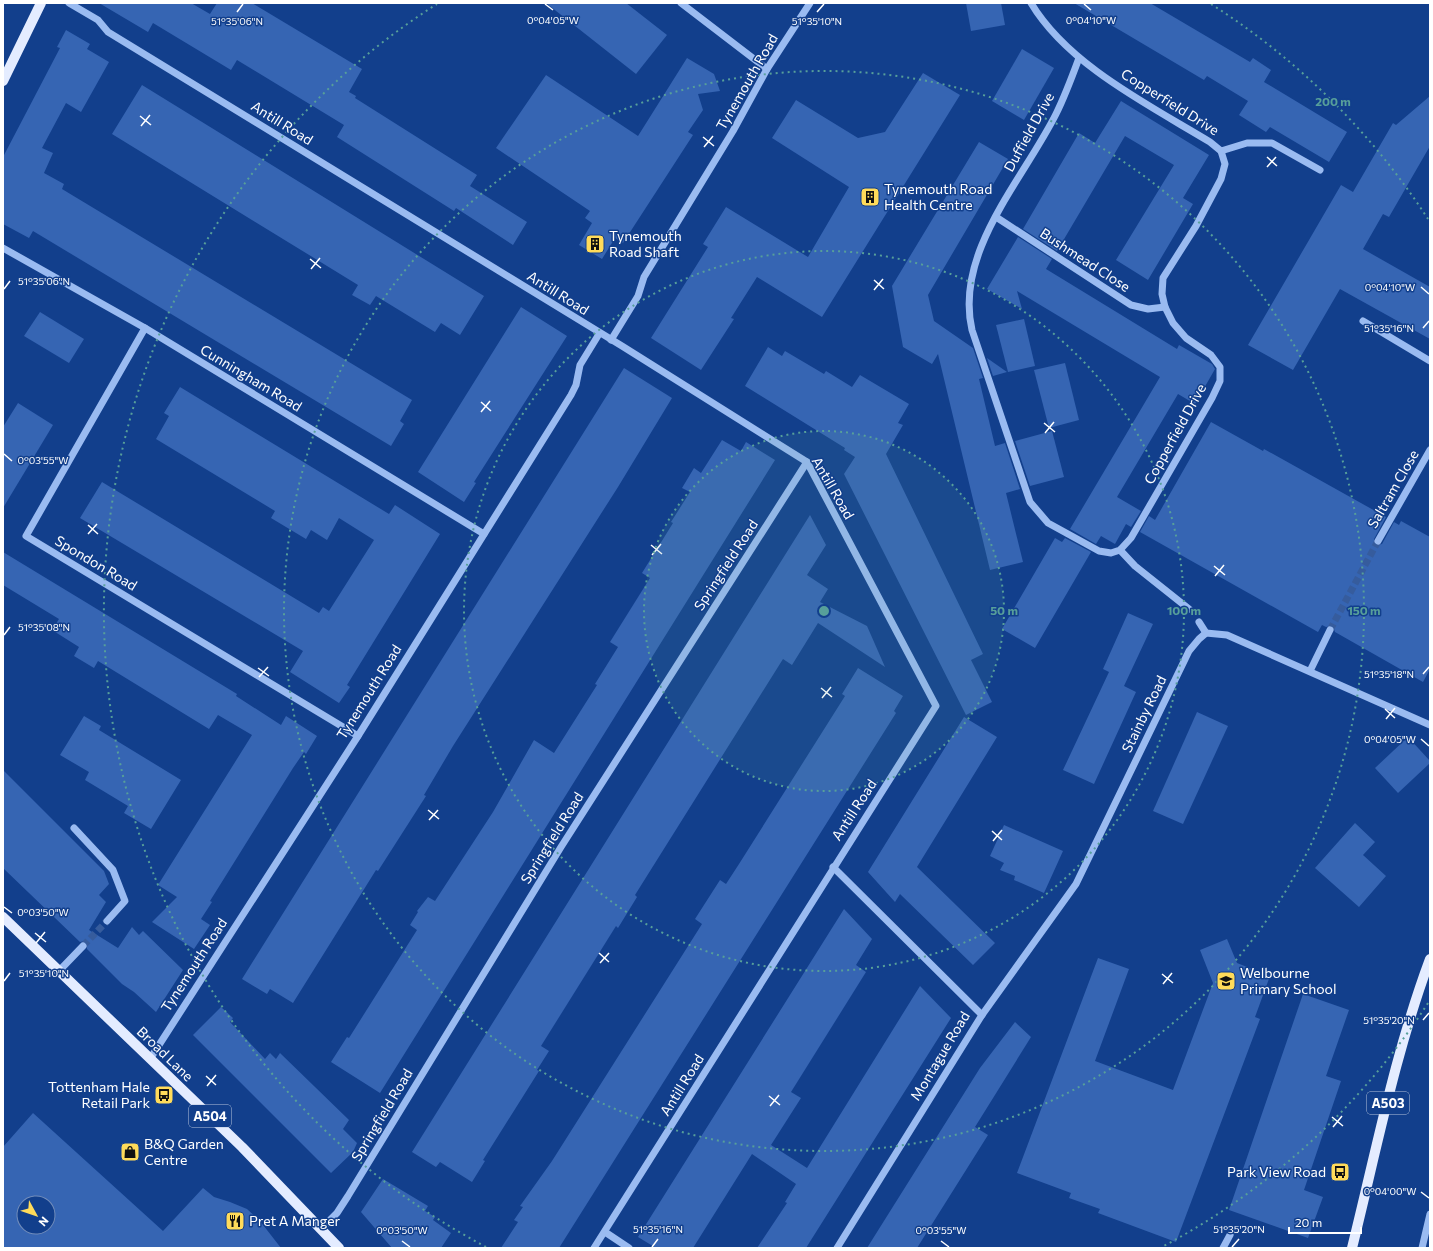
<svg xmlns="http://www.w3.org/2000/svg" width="1433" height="1251" font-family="Commissioner,sans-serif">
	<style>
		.building { fill: #3665b3; fill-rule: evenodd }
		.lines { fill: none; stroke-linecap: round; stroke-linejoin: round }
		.minor-tunnel { stroke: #365c9d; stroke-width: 7; stroke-dasharray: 7 3.5; stroke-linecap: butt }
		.minor { stroke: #9abbf1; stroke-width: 7 }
		.major { stroke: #e4ecff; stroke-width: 10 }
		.ticks { fill: none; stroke: #fff; stroke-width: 1.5 }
		.ring { fill: none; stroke: #579f9a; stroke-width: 2; stroke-dasharray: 2 4 }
		.labels { text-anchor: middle; stroke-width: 3; stroke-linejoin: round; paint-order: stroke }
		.shield { fill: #123f8c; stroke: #b8c5dc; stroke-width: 1 }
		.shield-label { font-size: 13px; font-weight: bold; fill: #fff }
		.street-label { font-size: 14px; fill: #fff; stroke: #123f8c }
		.poi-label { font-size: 14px; fill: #fff; stroke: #123f8c; text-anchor: start }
		.ticks-label { font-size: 10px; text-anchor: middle; fill: #fff; stroke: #123f8c; stroke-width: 3; stroke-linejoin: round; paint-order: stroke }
		.centre { fill: #579f9a; stroke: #123f8c; stroke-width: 2 }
		.ring-label { font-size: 12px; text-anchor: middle; font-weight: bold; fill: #579f9a; stroke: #123f8c; stroke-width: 3; stroke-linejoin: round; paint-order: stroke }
	</style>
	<rect width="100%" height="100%" fill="#123f8c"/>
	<g class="building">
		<polygon points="99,3 191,3 210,14 217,3 252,3 362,69 349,92 356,96 355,98 477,175 470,186 527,222 513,245 456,208 454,211 337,137 344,125 237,60 231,70 153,23 148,32"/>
		<polygon points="546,3 626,3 667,35 636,74"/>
		<polygon points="966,3 1001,3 1005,25 971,31"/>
		<polygon points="1074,3 1150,3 1250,62 1253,58 1271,70 1264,82 1347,132 1329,162 1270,127 1266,132 1239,115 1248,101 1207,76 1204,80"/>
		<polygon points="66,30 90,44 87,49 109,62 81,112 66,103 42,148 53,153 44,173 64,184 62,189 412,400 400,421 404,424 391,446 33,231 29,238 3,224 3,157 60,48 57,47"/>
		<polygon points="1022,49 1054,68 1024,120 992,101"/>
		<polygon points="687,58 714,74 720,91 698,94 703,110 688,132 693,135 623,243 615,238 602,259 579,245 592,223 585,218 590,211 496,148 546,75 638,136"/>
		<polygon points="923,73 960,95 822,317 757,277 731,318 734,319 701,370 651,338 708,247 703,244 726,207 808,257 849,187 772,138 796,100 858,138 885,132"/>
		<polygon points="142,85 484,296 460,335 441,323 435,332 376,296 370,305 352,295 358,285 112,134"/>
		<polygon points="1430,96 1430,146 1389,217 1383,214 1363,249 1430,287 1430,339 1340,289 1293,370 1248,345 1341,185 1353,192 1393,123 1396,125"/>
		<polygon points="1121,101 1209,155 1183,198 1193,204 1148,280 1116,260 1174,165 1125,136 1057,251 1023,229 1079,133 1095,143"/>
		<polygon points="979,142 1008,159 928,295 934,321 973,348 983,378 979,379 995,446 1005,443 1020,489 1006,493 1023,562 990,570 938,354 932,364 903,347 892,286"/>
		<polygon points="1018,237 1052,259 1046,269 1177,349 1179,345 1212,364 1215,369 1195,404 1178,394 1117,497 1141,511 1131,527 1126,524 1115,544 1101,536 1096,544 1070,529 1160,377 1017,291 1022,309 987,289"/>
		<polygon points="521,307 567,336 474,482 476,483 464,502 418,472"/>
		<polygon points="40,312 84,339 69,363 24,336"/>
		<polygon points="1024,319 1035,366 1008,372 996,325"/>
		<polygon points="768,347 782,356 785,351 824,374 826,371 852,387 860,375 909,404 898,423 903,425 886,454 983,654 971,660 992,702 966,715 844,474 855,457 844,450 845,448 745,386"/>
		<polygon points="987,358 1007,372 993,376"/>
		<polygon points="1065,363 1079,420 1049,428 1034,370"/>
		<polygon points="624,368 672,398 618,487 453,746 424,795 426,796 378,871 376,870 293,1003 270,989 267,994 242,979"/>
		<polygon points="180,387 389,514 395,505 440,534 347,685 350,687 339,703 290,672 303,651 80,518 102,482 319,613 323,607 329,611 374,540 339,518 327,540 311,530 306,539 271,518 275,511 156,439 169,416 164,413"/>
		<polygon points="18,403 53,425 3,508 3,427"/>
		<polygon points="1211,422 1263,451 1264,449 1386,517 1374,539 1374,543 1376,545 1382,544 1394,522 1399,525 1401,521 1430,537 1430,669 1423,682 1335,632 1333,626 1326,627 1322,625 1318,632 1140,532 1149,516 1155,520"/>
		<polygon points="1052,431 1064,477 1030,486 1015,441"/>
		<polygon points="722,440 741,451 746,442 775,460 380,1093 331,1062 347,1037 349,1038 417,930 410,925 418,912 417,911 428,897 435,901 493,812 534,740 554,753 597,685 595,684 618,647 610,642 650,578 642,573 673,523 671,522 690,492 682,488 694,468 701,473"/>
		<polygon points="810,515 826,545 807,575 828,589 820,602 867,626 885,667 818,623 792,665 783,659 635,895 637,897 618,928 616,926 541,1046 549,1051 537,1070 539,1071 483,1160 485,1161 472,1182 440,1162 436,1167 412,1152"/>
		<polygon points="1055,538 1062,542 1065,538 1091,552 1035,648 1002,629"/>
		<polygon points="3,552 237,694 236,696 281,725 286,716 317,736 306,754 304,752 293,768 210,901 212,902 201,919 210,925 194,949 152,922 177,897 158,885 252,735 218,715 209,729 98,661 94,668 74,656 79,647 52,630 59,619 3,585"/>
		<polygon points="1128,613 1153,624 1124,686 1136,692 1094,784 1063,770 1109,672 1103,669"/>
		<polygon points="858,668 903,696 894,711 896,713 559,1248 501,1248 518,1222 514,1220 523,1207 520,1206 552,1161 702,924 695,919 720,880 726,884 739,864 845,696 842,694"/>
		<polygon points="1197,712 1228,726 1183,824 1153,811"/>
		<polygon points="84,716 101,726 99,730 181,780 151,829 124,813 128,806 85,780 89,772 60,755"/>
		<polygon points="964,717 997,737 917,867 995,943 973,965 900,894 895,902 868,872"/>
		<polygon points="1408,737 1430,761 1430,763 1398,793 1375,768"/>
		<polygon points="3,770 104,871 109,884 99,895 106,902 89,930 118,948 132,927 139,935 143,931 183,970 156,1012 134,992 122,984 87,949 87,943 84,941 80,942 3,868"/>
		<polygon points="1355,823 1375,842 1363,855 1386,876 1359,907 1315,868"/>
		<polygon points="1004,825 1063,851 1044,893 1014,880 1015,876 1000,870 1004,863 990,856"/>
		<polygon points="844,909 872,939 856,965 866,972 791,1092 801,1098 771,1145 807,1168 920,986 951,1018 806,1248 757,1248 787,1203 785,1202 796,1184 752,1154 693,1248 656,1248 638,1237"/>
		<polygon points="1227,939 1237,963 1270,976 1255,1017 1260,1019 1176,1242 1098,1213 1100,1209 1069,1198 1071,1193 1017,1173 1098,958 1129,969 1095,1061 1173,1090 1213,983 1200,950"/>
		<polygon points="1303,994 1349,1010 1326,1076 1341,1081 1304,1190 1323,1197 1308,1238 1229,1210"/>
		<polygon points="221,1007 233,1018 230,1022 265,1059 270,1053 276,1059 280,1053 349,1120 343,1129 357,1143 353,1152 331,1173 193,1035"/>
		<polygon points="1015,1022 1031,1037 975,1127 988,1135 917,1248 867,1248 980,1068"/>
		<path d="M33 1113 163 1231 203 1188 214 1197 230 1202 247 1209 260 1221 281 1248H3V1147ZM24 1203H48V1227H24Z"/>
		<polygon points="383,1179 428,1206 425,1211 435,1217 433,1220 451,1233 441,1248 392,1248 361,1212"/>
	</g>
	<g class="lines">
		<g class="minor-tunnel">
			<polyline points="1330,630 1378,541"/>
			<polyline points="83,946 107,921"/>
		</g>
		<g class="minor">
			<polyline points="69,3 98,20 108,32 622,346 807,462 936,706 594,1248"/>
			<polyline points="681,3 767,69"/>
			<path d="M1031 3C1068 65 1149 105 1210 142L1221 151 1225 164 1221 179 1196 226 1163 278 1162 294 1165 307 1173 323 1186 338 1211 355 1220 367V381L1212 398 1131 538 1120 550 1111 553 1099 551 1048 523 1030 502 972 330C954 252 1023 180 1056 114 1065 96 1072 77 1079 58"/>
			<polyline points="1221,151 1247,143 1272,143 1320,170"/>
			<polyline points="996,217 1131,305 1148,309 1165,307"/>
			<polyline points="3,248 145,328 484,534"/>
			<polyline points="1363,321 1430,361"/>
			<polyline points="145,328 26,536 358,736"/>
			<polyline points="611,340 638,296 644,277 733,131 767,69 810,3"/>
			<polyline points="1378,541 1430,450"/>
			<polyline points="1120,550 1135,566 1189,609"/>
			<polyline points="1199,622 1206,633"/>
			<polyline points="1310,671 1330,630"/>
			<polyline points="74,828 113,870 125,901 107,921"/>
			<polyline points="833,867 982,1015"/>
			<polyline points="58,972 83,946"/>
			<polyline points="150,1059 358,736 571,395 576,385 580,365 599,334"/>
			<polyline points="321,1229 337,1213 348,1196 561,847 807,462"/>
			<polyline points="605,1232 629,1248"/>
			<polyline points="837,1248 982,1015 1076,884 1189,651 1199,639 1206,633 1227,635 1430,725"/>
			<polyline points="1223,1248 1230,1235"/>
			<polyline points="1422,1248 1430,1214"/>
		</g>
		<g class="major">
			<polyline points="3,81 41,3"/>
			<polyline points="3,917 242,1147 339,1248"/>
			<path d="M1352 1248C1376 1152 1395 1053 1430 959"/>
		</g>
	</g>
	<path class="ticks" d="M545 4 553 10M1084 4 1091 10M237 12 243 4M817 12 824 4M140 116 151 125M141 126 150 115M703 137 714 146M704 147 713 136M1267 157 1277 166M1267 167 1276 157M310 259 321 268M311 269 320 258M874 280 884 289M1421 287 1429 294M4 289 10 281M874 290 883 279M1423 328 1429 321M481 402 491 411M481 412 490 401M1044 423 1055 432M1045 433 1054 422M4 454 12 461M88 525 98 534M88 534 97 524M651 545 662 554M652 555 661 544M1214 566 1225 575M1215 576 1224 565M4 635 10 627M258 668 269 676M1423 674 1429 667M259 677 268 667M821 688 832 697M822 698 831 687M1385 709 1395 718M1386 719 1395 708M1421 739 1429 746M428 810 439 819M429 820 438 810M992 831 1002 840M993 841 1002 830M4 907 12 913M35 933 46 942M36 943 45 932M599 953 609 962M600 963 609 953M1162 974 1173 983M4 981 10 973M1163 984 1172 973M1423 1020 1429 1013M206 1076 216 1085M207 1086 216 1075M769 1096 780 1105M770 1106 779 1095M1332 1117 1343 1126M1333 1127 1342 1116M1421 1192 1429 1198M402 1241 410 1247M941 1241 949 1247M652 1247 658 1239M1232 1247 1239 1239"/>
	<circle cx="824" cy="611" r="180" fill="#579f9a" fill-opacity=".12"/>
	<g class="ring">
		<circle cx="824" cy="611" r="180"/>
		<circle cx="824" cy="611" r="360"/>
		<circle cx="824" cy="611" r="540"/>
		<path d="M1428 1003A720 720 0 0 1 1162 1247M486 1247A720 720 0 0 1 437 4M1211 4A720 720 0 0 1 1428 219"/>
	</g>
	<defs>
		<g id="building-square" transform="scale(1)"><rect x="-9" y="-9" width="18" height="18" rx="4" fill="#ffdb5a" stroke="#123f8c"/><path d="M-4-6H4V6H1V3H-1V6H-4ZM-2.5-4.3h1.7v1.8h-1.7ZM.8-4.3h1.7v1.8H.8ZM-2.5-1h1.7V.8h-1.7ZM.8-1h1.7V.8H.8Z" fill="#111"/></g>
		<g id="school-square" transform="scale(1)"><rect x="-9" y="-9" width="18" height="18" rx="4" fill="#ffdb5a" stroke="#123f8c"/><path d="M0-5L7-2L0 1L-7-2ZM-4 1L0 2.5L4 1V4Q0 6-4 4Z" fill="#111"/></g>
		<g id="bus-square" transform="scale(1)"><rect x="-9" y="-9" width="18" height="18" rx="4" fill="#ffdb5a" stroke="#123f8c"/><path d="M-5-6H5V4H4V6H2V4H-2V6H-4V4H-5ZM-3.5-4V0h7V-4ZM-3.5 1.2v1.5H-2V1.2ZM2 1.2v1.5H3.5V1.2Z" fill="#111"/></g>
		<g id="shop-square" transform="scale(1)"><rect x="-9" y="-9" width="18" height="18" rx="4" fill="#ffdb5a" stroke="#123f8c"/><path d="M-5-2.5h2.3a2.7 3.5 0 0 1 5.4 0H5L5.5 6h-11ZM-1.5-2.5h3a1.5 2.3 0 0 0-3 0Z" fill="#111"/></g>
		<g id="restaurant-square" transform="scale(1)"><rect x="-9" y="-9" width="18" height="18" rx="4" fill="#ffdb5a" stroke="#123f8c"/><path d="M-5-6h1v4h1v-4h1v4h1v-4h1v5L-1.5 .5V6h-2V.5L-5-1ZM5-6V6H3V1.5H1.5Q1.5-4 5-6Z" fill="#111"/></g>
	</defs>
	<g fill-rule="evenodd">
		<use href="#building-square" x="870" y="197"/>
		<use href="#building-square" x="595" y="244"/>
		<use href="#school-square" x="1226" y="981"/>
		<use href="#bus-square" x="164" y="1095"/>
		<use href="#shop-square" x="130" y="1152"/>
		<use href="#bus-square" x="1340" y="1172"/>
		<use href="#restaurant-square" x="235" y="1221"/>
	</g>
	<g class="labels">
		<g class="shield">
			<rect x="1367" y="1092" width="42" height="22" rx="3"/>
			<rect x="189" y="1105" width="42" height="22" rx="3"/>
		</g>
		<g class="shield-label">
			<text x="1388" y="1108">A503</text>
			<text x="210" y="1121">A504</text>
		</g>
		<g class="street-label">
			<text transform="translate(747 82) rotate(-60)" y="5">Tynemouth Road</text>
			<text transform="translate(1170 102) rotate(32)" y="5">Copperfield Drive</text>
			<text transform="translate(282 123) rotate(32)" y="5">Antill Road</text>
			<text transform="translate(1029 132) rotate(-61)" y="5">Duffield Drive</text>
			<text transform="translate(1085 260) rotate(33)" y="5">Bushmead Close</text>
			<text transform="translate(558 293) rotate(32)" y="5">Antill Road</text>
			<text transform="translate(251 378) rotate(31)" y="5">Cunningham Road</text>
			<text transform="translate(1175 434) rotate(-61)" y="5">Copperfield Drive</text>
			<text transform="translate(833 488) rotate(60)" y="5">Antill Road</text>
			<text transform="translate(1393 489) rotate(-60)" y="5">Saltram Close</text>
			<text transform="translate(96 563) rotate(31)" y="5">Spondon Road</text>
			<text transform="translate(726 565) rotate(-57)" y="5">Springfield Road</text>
			<text transform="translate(369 692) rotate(-58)" y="5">Tynemouth Road</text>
			<text transform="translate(1144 714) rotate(-64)" y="5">Stainby Road</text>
			<text transform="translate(854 810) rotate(-57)" y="5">Antill Road</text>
			<text transform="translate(552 838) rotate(-58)" y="5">Springfield Road</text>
			<text transform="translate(194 965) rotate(-57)" y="5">Tynemouth Road</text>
			<text transform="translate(165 1054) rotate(44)" y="5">Broad Lane</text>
			<text transform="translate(940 1056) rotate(-59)" y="5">Montague Road</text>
			<text transform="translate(682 1085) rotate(-58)" y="5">Antill Road</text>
			<text transform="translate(382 1115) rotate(-59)" y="5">Springfield Road</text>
		</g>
		<g class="poi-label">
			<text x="884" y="194">Tynemouth Road<tspan x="884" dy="16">Health Centre</tspan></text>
			<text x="609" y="241">Tynemouth<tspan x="609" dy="16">Road Shaft</tspan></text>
			<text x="1240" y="978">Welbourne<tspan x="1240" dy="16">Primary School</tspan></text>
			<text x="150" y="1092" text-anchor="end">Tottenham Hale<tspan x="150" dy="16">Retail Park</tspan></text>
			<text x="144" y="1149">B&amp;Q Garden<tspan x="144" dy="16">Centre</tspan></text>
			<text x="1326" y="1177" text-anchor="end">Park View Road</text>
			<text x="249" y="1226">Pret A Manger</text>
		</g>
	</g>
	<g class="ticks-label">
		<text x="553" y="24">0°04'05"W</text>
		<text x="1091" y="24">0°04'10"W</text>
		<text x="237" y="25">51°35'06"N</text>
		<text x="817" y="25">51°35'10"N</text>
		<text x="44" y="285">51°35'06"N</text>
		<text x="1390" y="291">0°04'10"W</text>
		<text x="1389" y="332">51°35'16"N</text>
		<text x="43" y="464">0°03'55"W</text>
		<text x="44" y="631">51°35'08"N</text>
		<text x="1389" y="678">51°35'18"N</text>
		<text x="1390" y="743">0°04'05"W</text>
		<text x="43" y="916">0°03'50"W</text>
		<text x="44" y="977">51°35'10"N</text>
		<text x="1389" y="1024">51°35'20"N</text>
		<text x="1390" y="1195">0°04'00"W</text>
		<text x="658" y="1233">51°35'16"N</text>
		<text x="1239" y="1233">51°35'20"N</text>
		<text x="402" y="1234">0°03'50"W</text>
		<text x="941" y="1234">0°03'55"W</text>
	</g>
	<circle cx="824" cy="611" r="6" class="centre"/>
	<g class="ring-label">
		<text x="1333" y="106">200 m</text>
		<text x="1004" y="615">50 m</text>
		<text x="1184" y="615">100 m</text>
		<text x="1364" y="615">150 m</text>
	</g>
	<rect width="1433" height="1251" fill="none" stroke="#ffffff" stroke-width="8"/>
	<g transform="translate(36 1215) rotate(130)"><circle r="19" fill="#123f8c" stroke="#718cba"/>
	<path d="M0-3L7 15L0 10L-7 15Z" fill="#ffdb5a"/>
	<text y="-6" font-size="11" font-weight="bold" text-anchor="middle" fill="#ffffff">N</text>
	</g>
	<path d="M1289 1227v6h72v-6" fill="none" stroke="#ffffff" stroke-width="2"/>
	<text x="1295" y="1227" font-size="12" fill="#ffffff" stroke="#123f8c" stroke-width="3" paint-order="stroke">20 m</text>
</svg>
